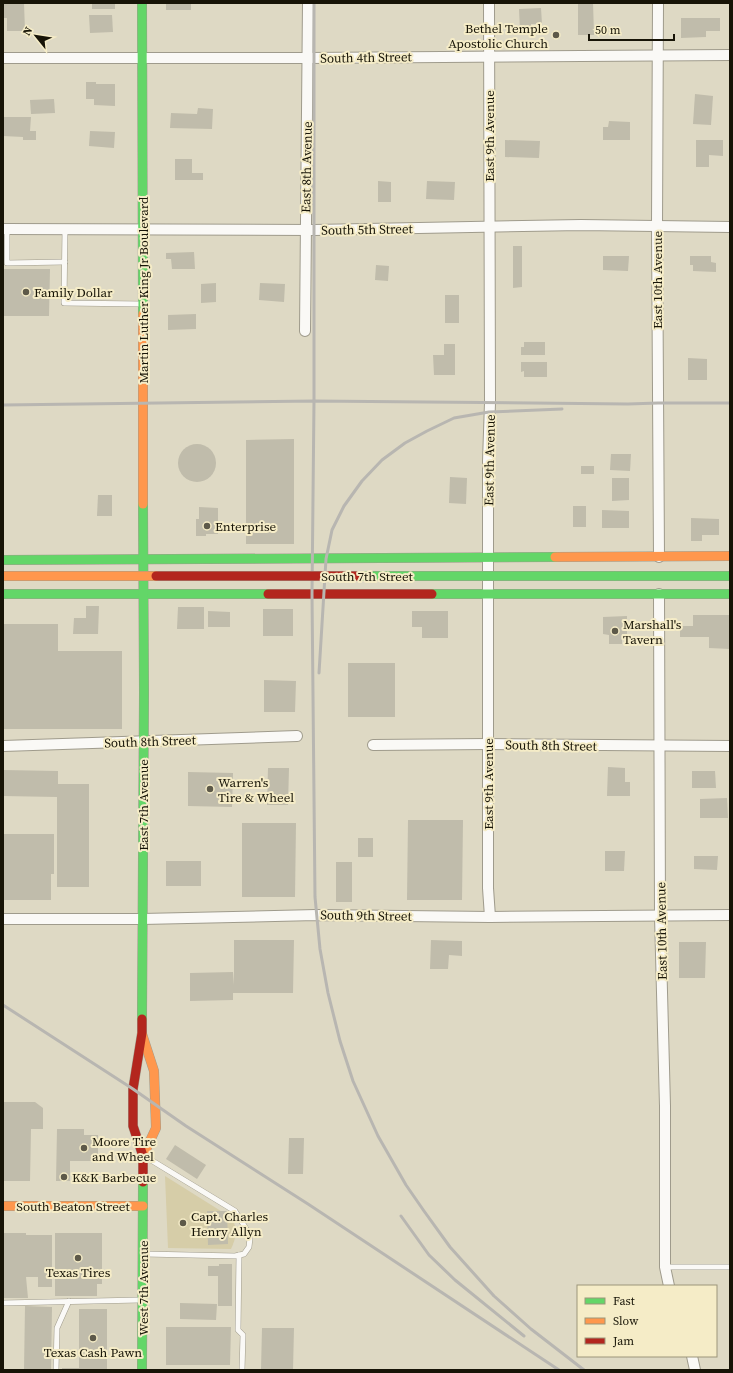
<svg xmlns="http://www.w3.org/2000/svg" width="733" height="1373" font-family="'Source Serif 4',serif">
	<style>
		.green { fill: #d6cda8 }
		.building { fill: #c0bcab }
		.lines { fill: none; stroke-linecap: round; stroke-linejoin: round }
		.lane-casing { stroke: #9f9b8c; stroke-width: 6 }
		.street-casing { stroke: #9f9b8c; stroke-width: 12 }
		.fast-casing { stroke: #9f9b8c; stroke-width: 10 }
		.slow-casing { stroke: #9f9b8c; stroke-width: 10 }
		.jam-casing { stroke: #9f9b8c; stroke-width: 10 }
		.lane { stroke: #faf9f6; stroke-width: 5 }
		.street { stroke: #faf9f6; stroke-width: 10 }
		.fast { stroke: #63d668; stroke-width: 9 }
		.slow { stroke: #ff974d; stroke-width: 9 }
		.jam { stroke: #b3261e; stroke-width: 9 }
		.rail { stroke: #b8b6b1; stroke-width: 3 }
		.fast-bridge-casing { stroke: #9f9b8c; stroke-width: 10; stroke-linecap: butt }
		.slow-bridge-casing { stroke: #9f9b8c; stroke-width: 10; stroke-linecap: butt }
		.jam-bridge-casing { stroke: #9f9b8c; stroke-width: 10; stroke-linecap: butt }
		.fast-bridge { stroke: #63d668; stroke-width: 9 }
		.slow-bridge { stroke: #ff974d; stroke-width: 9 }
		.jam-bridge { stroke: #b3261e; stroke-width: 9 }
		.poi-dot { fill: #5d5949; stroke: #f5ecc7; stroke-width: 1.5 }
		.labels { text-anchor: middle; stroke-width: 4; stroke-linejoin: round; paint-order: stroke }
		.poi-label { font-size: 13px; fill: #171407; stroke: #f5ecc7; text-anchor: start }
		.street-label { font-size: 13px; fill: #171407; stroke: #f5ecc7 }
	</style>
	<rect width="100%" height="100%" fill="#ded9c4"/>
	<path class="green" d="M165 1176 232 1218C238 1230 236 1238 231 1249L168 1248Z"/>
	<g class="building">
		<polygon points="24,3 25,31 7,31 7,18 4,18 3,4"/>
		<rect x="92" y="3" width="23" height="6"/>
		<rect x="166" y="3" width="25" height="7"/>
		<polygon points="578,3 593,3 594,35 578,35"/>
		<polygon points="541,8 542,24 531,24 531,30 520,31 519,9"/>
		<polygon points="89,15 112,15 113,32 90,33"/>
		<polygon points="681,18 720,18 720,31 706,31 706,37 681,38"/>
		<polygon points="86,82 96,82 96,84 115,84 115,106 94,105 94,99 86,99"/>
		<polygon points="695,94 713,96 711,125 693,124"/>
		<polygon points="54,99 55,113 31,114 30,100"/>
		<polygon points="198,108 213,109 212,129 170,128 171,113 197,114"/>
		<polygon points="3,117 31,117 30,131 36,131 36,140 23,140 23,137 3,136"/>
		<polygon points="609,121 630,122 630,140 603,140 603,127 608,127"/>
		<polygon points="90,131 115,132 114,148 89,146"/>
		<polygon points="505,140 540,141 539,158 505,157"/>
		<polygon points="696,140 723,140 723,156 709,155 709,167 696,167"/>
		<polygon points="175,159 192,159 192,173 203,173 203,180 175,180"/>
		<polygon points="378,181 391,182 391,202 378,202"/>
		<polygon points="427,181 455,182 454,200 426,199"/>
		<polygon points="513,246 522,246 522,287 513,288"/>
		<polygon points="194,252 195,269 172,269 171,259 166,259 166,253"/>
		<polygon points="603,256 629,256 628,271 603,270"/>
		<polygon points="690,256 711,256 711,262 716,263 716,272 693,271 693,265 690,265"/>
		<polygon points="376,265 389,266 388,281 375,280"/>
		<polygon points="3,269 50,269 49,316 3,316"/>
		<polygon points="216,283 216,302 201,303 201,284"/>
		<polygon points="260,283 285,284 284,302 259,300"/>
		<rect x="445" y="295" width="14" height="28"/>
		<polygon points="196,314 196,329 168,330 168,315"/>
		<polygon points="524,342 545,342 545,355 521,355 521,347 524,347"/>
		<polygon points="444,344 455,344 455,375 434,375 433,355 444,355"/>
		<polygon points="688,358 707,359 707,380 688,380"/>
		<polygon points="521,362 547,362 547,377 524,377 524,371 521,372"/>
		<polygon points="294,439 294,544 246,544 246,440"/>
		<circle cx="197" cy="463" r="19"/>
		<polygon points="611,454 631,454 630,471 610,470"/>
		<rect x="581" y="466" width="13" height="8"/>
		<polygon points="450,477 467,478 466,504 449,503"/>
		<polygon points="612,478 629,478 629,500 612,501"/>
		<polygon points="98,495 112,495 112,516 97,516"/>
		<rect x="573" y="506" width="13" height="21"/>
		<polygon points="199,507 218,508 218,534 206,534 206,536 196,536 196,519 199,519"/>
		<polygon points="602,510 629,511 629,528 602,528"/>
		<polygon points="691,518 719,519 719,535 702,535 702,541 691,541"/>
		<polygon points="86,606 99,606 98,634 73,634 74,618 86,618"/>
		<polygon points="178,607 204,607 204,629 177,629"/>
		<rect x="263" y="609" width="30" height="27"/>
		<polygon points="208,611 230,612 230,627 208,627"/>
		<polygon points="412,611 448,611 448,638 422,638 422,627 412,627"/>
		<polygon points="693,615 730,615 730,649 709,648 709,637 680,637 680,626 693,626"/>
		<polygon points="627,616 627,635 622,634 622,644 609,644 609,635 603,634 603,617"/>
		<polygon points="3,624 58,624 58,651 122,651 122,729 3,729"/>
		<rect x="348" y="663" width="47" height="54"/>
		<polygon points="264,680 296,681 295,712 264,712"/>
		<polygon points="608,767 625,768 625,782 630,782 630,796 607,796"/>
		<polygon points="268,768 289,768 288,805 267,805"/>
		<polygon points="3,770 58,771 58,784 89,784 89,887 57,887 57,797 3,796"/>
		<polygon points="692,771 715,771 716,788 692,788"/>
		<polygon points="188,772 233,773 232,807 188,806"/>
		<polygon points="727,798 728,818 700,818 700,799"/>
		<polygon points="408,820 463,820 462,900 407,900"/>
		<polygon points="242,823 296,823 295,897 242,897"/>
		<polygon points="3,834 54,834 54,874 51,874 51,900 3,900"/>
		<rect x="358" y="838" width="15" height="19"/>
		<polygon points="605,851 625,851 624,871 605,871"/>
		<polygon points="694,856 718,856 717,870 694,869"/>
		<rect x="166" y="861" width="35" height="25"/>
		<rect x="336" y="862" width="16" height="40"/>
		<polygon points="234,940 294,940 293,993 233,993 233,1000 190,1001 190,973 233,972 234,985"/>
		<polygon points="431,940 462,941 462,956 449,955 448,969 430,969"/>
		<polygon points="679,942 706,942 705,978 679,978"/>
		<polygon points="3,1102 35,1102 43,1108 43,1129 31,1129 30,1181 3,1181"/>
		<polygon points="57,1129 84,1129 84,1135 98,1135 98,1161 70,1161 70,1181 56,1181"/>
		<polygon points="289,1138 304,1138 303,1174 288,1174"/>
		<polygon points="175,1145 206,1165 197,1179 166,1159"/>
		<polygon points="207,1211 227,1211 228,1244 208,1245"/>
		<polygon points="3,1233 26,1233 26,1235 52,1235 52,1287 38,1287 38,1277 26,1277 28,1298 3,1298"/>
		<polygon points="55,1233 102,1233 102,1284 97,1284 97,1296 55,1296"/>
		<polygon points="219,1264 232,1264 232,1306 218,1306 218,1276 208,1276 208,1266 219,1266"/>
		<polygon points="180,1303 217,1304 216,1320 180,1319"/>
		<polygon points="25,1306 52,1307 51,1370 24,1370"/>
		<polygon points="79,1309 107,1309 107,1370 62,1370 62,1368 79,1368"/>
		<polygon points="166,1327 231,1327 230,1365 166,1365"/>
		<polygon points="262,1328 294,1328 293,1370 261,1370"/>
	</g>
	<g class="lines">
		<g class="lane-casing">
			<g id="lane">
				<polyline points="7,229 7,263 65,262"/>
				<polyline points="65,229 64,303 142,304"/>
				<polyline points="145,1254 235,1256 244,1254 249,1247 250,1238 245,1227 235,1211 146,1157"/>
				<polyline points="239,1255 238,1330 243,1335 242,1370"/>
				<polyline points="665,1267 730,1267"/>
				<polyline points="3,1303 140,1300"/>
				<polyline points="56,1370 57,1328 69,1301"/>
			</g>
		</g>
		<g class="street-casing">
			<g id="street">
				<polyline points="489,3 490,403 488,461 488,888 490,917"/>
				<polyline points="658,3 657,225 659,557"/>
				<polyline points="3,58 307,58 730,55"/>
				<polyline points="3,229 314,230 581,225 730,227"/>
				<polyline points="305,331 308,3"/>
				<polyline points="659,594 660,916 665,1106 665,1267 669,1286"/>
				<polyline points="373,745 488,744 730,746"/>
				<polyline points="3,746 297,736"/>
				<polyline points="3,919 142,919 316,915 490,917 730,915"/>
				<polyline points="692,1356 695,1370"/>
			</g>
		</g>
		<g class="fast-casing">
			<g id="fast">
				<polyline points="142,3 143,314"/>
				<polyline points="3,560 555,557"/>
				<polyline points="614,576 730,576"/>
				<polyline points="3,594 268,594"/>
				<polyline points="432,594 730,594"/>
				<polyline points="142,1019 144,692 143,504"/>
				<polyline points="142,1370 143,1182"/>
			</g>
		</g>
		<g class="slow-casing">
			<g id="slow">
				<polyline points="143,314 143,504"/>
				<polyline points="555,557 730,556"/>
				<polyline points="142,1034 154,1071 156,1128 143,1156"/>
				<polyline points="3,1206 143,1206"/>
			</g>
		</g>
		<g class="jam-casing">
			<g id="jam">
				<polyline points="268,594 432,594"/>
				<polyline points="142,1019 142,1033 133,1089 133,1126 143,1156 143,1182"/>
			</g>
		</g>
		<use href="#lane" class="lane"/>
		<use href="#street" class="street"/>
		<use href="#fast" class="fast"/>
		<use href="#slow" class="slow"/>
		<use href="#jam" class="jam"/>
		<g class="rail">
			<polyline points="314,3 314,401 312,594 315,897 320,949 328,993 340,1041 353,1081 378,1136 406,1185 424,1211 450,1247 494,1296 531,1329 584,1370"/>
			<polyline points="3,405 314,401 628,404 658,403 730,403"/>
			<polyline points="319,673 326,559 332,530 344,506 362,481 382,460 405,443 427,431 454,418 489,412 562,409"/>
			<polyline points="3,1005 133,1089 186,1126 308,1204 559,1370"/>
			<polyline points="401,1216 429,1255 455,1280 524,1336"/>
		</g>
		<g class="fast-bridge-casing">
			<polyline id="fast-bridge" points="360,576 614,576"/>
		</g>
		<g class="slow-bridge-casing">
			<polyline id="slow-bridge" points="3,576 156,576"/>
		</g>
		<g class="jam-bridge-casing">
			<polyline id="jam-bridge" points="156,576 360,576"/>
		</g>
		<use href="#fast-bridge" class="fast-bridge"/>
		<use href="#slow-bridge" class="slow-bridge"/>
		<use href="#jam-bridge" class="jam-bridge"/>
	</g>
	<g class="poi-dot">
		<circle cx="556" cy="35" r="4"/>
		<circle cx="26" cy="292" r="4"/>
		<circle cx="207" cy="526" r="4"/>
		<circle cx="615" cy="631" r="4"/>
		<circle cx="210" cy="789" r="4"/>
		<circle cx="84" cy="1148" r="4"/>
		<circle cx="64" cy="1177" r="4"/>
		<circle cx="183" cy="1223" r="4"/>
		<circle cx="78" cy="1258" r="4"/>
		<circle cx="93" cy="1338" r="4"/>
	</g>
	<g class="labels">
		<g class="poi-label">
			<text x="548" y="33" text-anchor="end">Bethel Temple<tspan x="548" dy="15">Apostolic Church</tspan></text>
			<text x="34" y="297">Family Dollar</text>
			<text x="215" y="531">Enterprise</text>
			<text x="623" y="629">Marshall's<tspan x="623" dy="15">Tavern</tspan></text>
			<text x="218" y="787">Warren's<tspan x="218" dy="15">Tire &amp; Wheel</tspan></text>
			<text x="92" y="1146">Moore Tire<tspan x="92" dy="15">and Wheel</tspan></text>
			<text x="72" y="1182">K&amp;K Barbecue</text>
			<text x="191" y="1221">Capt. Charles<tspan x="191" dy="15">Henry Allyn</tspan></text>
			<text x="78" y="1277" text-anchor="middle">Texas Tires</text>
			<text x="93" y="1357" text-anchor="middle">Texas Cash Pawn</text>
		</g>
		<g class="street-label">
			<text transform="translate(366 57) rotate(-1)" y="5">South 4th Street</text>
			<text transform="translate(489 136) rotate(-90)" y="5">East 9th Avenue</text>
			<text transform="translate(306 167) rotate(-89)" y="5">East 8th Avenue</text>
			<text transform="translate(367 229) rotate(-1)" y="5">South 5th Street</text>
			<text transform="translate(657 280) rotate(-90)" y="5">East 10th Avenue</text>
			<text transform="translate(143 290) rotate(-90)" y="5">Martin Luther King Jr Boulevard</text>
			<text transform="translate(489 460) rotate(-89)" y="5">East 9th Avenue</text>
			<text x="367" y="581">South 7th Street</text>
			<text transform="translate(150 741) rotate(-2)" y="5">South 8th Street</text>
			<text transform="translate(551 745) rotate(1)" y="5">South 8th Street</text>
			<text transform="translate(488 784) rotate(-90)" y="5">East 9th Avenue</text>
			<text transform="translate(143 805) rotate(-90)" y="5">East 7th Avenue</text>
			<text transform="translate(366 915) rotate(1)" y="5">South 9th Street</text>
			<text transform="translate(661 931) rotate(-91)" y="5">East 10th Avenue</text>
			<text x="73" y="1211">South Beaton Street</text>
			<text transform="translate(143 1288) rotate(-90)" y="5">West 7th Avenue</text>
		</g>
	</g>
	<rect width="733" height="1373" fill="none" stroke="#171407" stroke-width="8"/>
	<rect x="577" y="1285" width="140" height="72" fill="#f5ecc7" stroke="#9c967a"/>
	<rect x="585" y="1298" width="20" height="6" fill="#63d668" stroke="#9c967a"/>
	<text x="613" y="1305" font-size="12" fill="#171407">Fast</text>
	<rect x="585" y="1318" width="20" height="6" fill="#ff974d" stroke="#9c967a"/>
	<text x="613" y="1325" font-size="12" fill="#171407">Slow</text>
	<rect x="585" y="1338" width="20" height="6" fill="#b3261e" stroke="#9c967a"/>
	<text x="613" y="1345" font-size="12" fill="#171407">Jam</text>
	<g transform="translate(36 36) rotate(300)" stroke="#f5ecc7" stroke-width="3" paint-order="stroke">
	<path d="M0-3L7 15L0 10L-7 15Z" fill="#171407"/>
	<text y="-6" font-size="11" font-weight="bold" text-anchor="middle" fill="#171407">N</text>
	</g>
	<path d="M589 34v6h85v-6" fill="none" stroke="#171407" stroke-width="2"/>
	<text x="595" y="34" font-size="12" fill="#171407" stroke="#f5ecc7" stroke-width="3" paint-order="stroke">50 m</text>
</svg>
